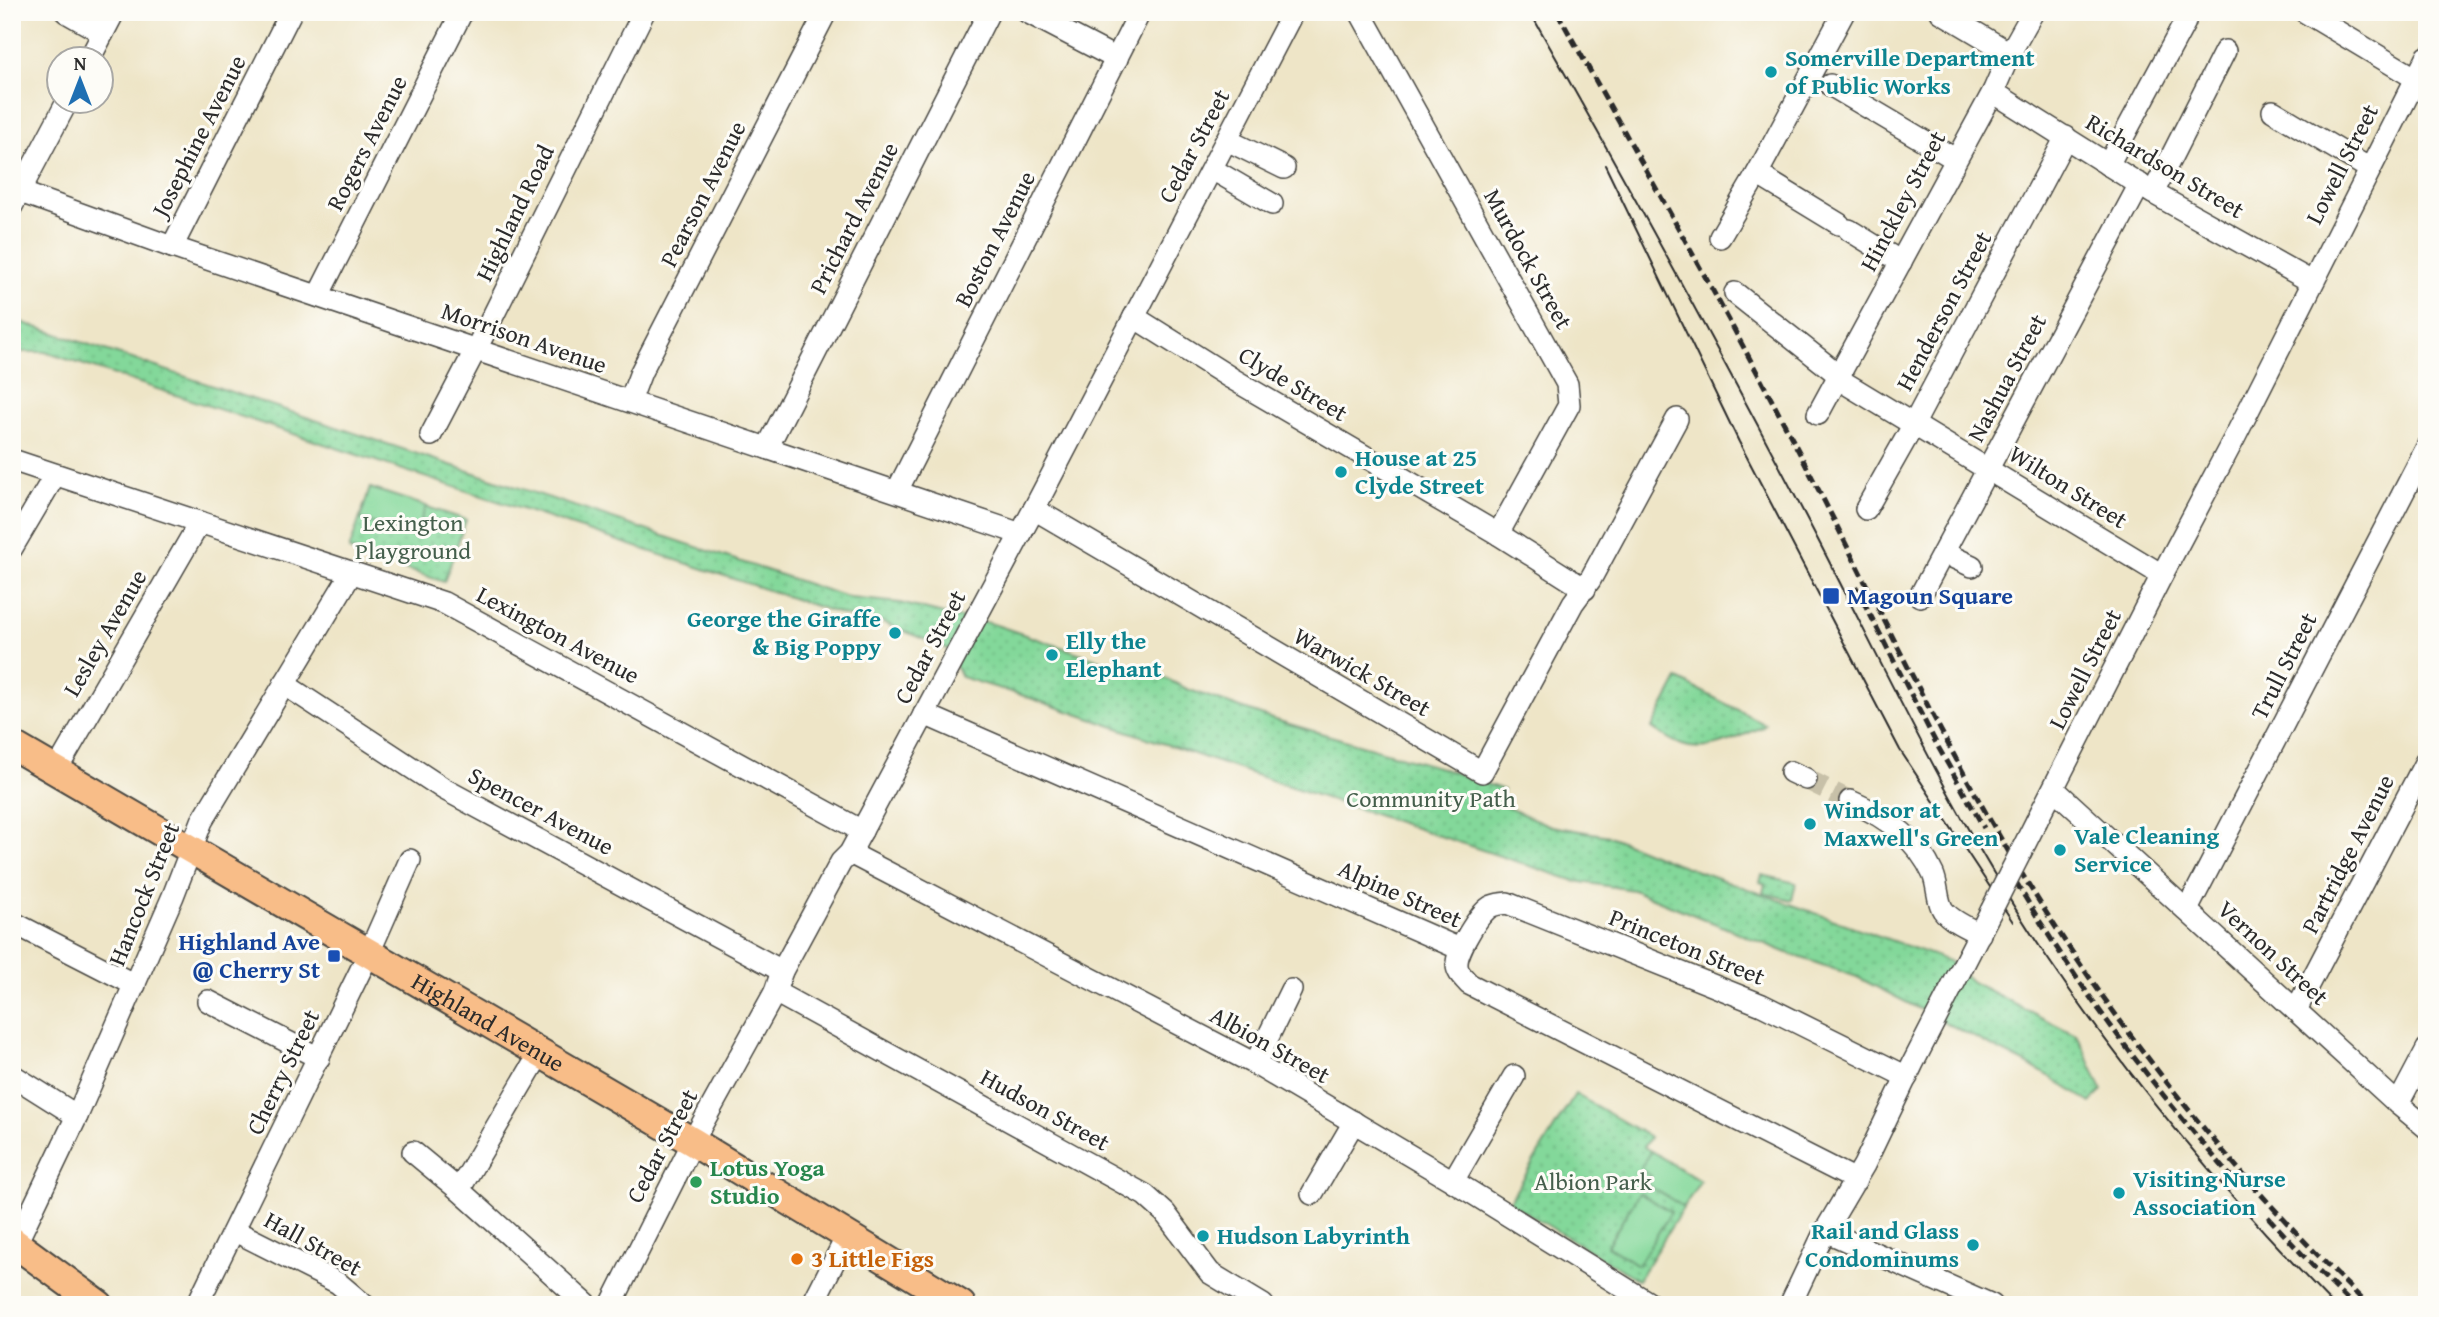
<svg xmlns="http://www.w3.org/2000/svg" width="2439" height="1317" font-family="'Gentium Book Plus',serif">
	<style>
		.grass { fill: url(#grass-dots); stroke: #578262; stroke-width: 2 }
		.garden { fill: #83d89a; stroke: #578262; stroke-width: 2 }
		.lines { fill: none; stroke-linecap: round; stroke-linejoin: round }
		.minor-tunnel { stroke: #c7c0a8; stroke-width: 21; stroke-dasharray: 21 10; stroke-linecap: butt }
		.minor-casing { stroke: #484742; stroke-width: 24 }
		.major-casing { stroke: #484742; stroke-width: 32 }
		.minor { stroke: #fff; stroke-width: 21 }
		.major { stroke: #f8bd88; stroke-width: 28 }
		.tram { stroke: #2b2b2b; stroke-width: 2 }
		.rail { stroke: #2b2b2b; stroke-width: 5; stroke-dasharray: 10 5; stroke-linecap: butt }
		.minor-bridge-casing { stroke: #484742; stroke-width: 24; stroke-linecap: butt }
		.minor-bridge { stroke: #fff; stroke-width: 21 }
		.culture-dot { fill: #0f9aa8; stroke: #fdfcf7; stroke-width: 2.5 }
		.transit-dot { fill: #1a4fb4; stroke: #fdfcf7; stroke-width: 2.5 }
		.leisure-dot { fill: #2e9e5b; stroke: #fdfcf7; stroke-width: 2.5 }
		.food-dot { fill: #e8710a; stroke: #fdfcf7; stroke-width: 2.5 }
		.labels { text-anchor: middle; stroke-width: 6; stroke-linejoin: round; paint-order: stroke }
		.culture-label { font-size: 24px; font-weight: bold; fill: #0d838f; stroke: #fdfcf7; text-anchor: start }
		.street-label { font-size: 24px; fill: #2b2b2b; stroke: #fdfcf7 }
		.park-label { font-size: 24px; fill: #455f4c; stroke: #fdfcf7 }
		.transit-label { font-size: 24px; font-weight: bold; fill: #164399; stroke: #fdfcf7; text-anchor: start }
		.leisure-label { font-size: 24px; font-weight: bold; fill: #27864d; stroke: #fdfcf7; text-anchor: start }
		.food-label { font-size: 24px; font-weight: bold; fill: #c56008; stroke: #fdfcf7; text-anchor: start }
	</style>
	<defs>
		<pattern id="grass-dots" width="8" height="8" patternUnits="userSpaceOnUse" patternTransform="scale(1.75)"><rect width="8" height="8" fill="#83d89a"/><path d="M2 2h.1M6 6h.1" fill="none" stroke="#71ba85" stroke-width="1.8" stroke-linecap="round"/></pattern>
	</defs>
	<rect width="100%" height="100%" fill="#fdfcf7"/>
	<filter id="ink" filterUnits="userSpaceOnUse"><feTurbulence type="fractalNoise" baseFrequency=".0143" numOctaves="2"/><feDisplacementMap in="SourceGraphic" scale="14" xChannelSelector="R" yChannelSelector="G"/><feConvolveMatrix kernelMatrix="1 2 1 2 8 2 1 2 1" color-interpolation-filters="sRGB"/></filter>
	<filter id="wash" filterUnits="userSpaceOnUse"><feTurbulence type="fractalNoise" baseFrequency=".00686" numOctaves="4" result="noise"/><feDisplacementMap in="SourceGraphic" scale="28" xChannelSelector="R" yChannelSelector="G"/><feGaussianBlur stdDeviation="1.57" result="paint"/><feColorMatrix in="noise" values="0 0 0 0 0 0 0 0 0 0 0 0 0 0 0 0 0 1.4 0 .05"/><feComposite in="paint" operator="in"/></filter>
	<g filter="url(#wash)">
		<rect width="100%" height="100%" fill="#eee5c7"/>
		<g class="grass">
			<polygon points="12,319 850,598 900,603 955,617 990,623 1120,667 1165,678 1187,689 1272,719 1441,768 1504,790 1499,804 1551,826 1609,836 1670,861 1949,961 1972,982 2078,1036 2102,1090 2091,1103 2044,1073 1857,977 1790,954 1633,890 1575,881 1247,772 1024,696 961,677 948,649 877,620 852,618 45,352 20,352 12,359"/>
			<polygon points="370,488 466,520 444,582 349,550"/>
			<path d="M1678 679 1765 724 1763 727C1739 736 1708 755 1682 745 1671 741 1661 734 1652 728Z"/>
			<polygon points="1762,875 1796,883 1792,900 1763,893 1765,884 1760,882"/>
			<polygon points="1575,1094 1650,1137 1644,1147 1700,1181 1638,1280 1509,1202"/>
		</g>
		<g class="garden">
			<polygon points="370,488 426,506 415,537 360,519"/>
			<polygon points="1651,1151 1700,1181 1684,1207 1646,1184 1651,1176 1640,1169"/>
			<polygon points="1639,1193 1671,1212 1638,1265 1607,1246"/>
		</g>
	</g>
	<g filter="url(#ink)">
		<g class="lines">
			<polyline class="minor-tunnel" points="1806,779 1850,801"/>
			<g class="minor-casing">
				<g id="minor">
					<polyline points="66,12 103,33"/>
					<polyline points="1027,12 1117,59"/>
					<polyline points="1360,12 1567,384 1569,405 1498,534"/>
					<polyline points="1941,12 2010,53"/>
					<polyline points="2305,12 2415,78"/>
					<polyline points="89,60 114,12"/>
					<polyline points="1830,85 1955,159"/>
					<polyline points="1993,92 2153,193 2312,282"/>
					<polyline points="2273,111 2360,163 2370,167"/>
					<polyline points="1227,140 1284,168"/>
					<polyline points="2108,165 2185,22"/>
					<polyline points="1212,169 1272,204"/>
					<polyline points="1757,174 1839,224"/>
					<polyline points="12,189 172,247 1021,534"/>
					<polyline points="2153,193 2225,51"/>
					<polyline points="12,206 67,102"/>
					<polyline points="1849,230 1901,262"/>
					<polyline points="1720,237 1757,174 1844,12"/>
					<polyline points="172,247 291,12"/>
					<polyline points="1735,293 1840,376 1845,383 2162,575"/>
					<polyline points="318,296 462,12"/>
					<polyline points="1134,317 1231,378 1498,534 1585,589"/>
					<polyline points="630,401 641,372 826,12"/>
					<polyline points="1818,414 1993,92 2010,53 2033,12"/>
					<polyline points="431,435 489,324 644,12"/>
					<polyline points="767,448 989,12"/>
					<polyline points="12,460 444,603 862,831"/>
					<polyline points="897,491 1140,12"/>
					<polyline points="1034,509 1482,772 1573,603 1590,580 1677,419"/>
					<polyline points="1866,509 1909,433 2066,137"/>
					<polyline points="12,548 55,475"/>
					<polyline points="1944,553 1972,566"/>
					<polyline points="1920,596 2140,184"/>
					<polyline points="284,684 444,789 782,971"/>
					<polyline points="924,714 1460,949"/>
					<polyline points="56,771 200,522"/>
					<polyline points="1791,772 1806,779"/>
					<polyline points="2054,789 2398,1104 2427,1128"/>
					<path d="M1850 801C1885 816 1917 838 1933 874 1938 885 1937 901 1943 910 1951 921 1968 928 1980 934"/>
					<polyline points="2037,820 2162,575 2235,437 2427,57"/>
					<polyline points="850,853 1255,1064 1453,1181 1652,1305"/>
					<polyline points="2187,910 2427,447"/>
					<polyline points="12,922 135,985"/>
					<polyline points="775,992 1145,1195 1165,1213 1210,1273 1263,1305"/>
					<polyline points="208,1001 319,1058"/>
					<polyline points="2296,1010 2427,759"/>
					<polyline points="540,1053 459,1190 587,1305"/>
					<polyline points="1255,1064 1291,990"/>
					<polyline points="12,1075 77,1116"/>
					<polyline points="2398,1104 2427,1049"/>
					<polyline points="413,1152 459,1190"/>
					<path d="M1856 1180 1469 984C1464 978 1457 973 1457 965 1456 951 1479 914 1490 907 1495 904 1502 904 1507 903L1762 1005 1907 1077"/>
					<polyline points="1453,1181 1514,1076"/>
					<polyline points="1312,1194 1354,1122"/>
					<polyline points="235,1231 338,1283 364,1305"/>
					<polyline points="1825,1231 1992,1305"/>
					<polyline points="12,1252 77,1116 173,896 202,821 352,572"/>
					<polyline points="197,1305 369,953 410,860"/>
					<polyline points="611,1305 701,1126 775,992 782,971 841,862 850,853 1034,509 1293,12"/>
					<polyline points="812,1305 847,1236"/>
					<polyline points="1790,1305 1825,1231 1864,1165 1913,1063 1991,911"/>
				</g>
			</g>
			<g class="major-casing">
				<g id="major">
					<path id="s1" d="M12 745 693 1142 961 1305"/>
					<polyline points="12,1241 99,1305"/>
				</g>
			</g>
			<use href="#minor" class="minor"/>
			<use href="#major" class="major"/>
			<g class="tram">
				<path d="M1530 12C1629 186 1725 361 1817 538 1890 679 1957 824 2046 956 2131 1082 2227 1196 2333 1305"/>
				<polyline points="1605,165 1739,442 1900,750 2013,922"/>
			</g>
			<g class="rail">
				<path d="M1557 12C1635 151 1714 289 1788 431 1862 571 1928 717 2010 854 2109 1020 2229 1171 2368 1305"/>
				<polyline points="1856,587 1937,745 1984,828"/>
				<path d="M2016 882C2079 989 2153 1087 2235 1181"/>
				<polyline points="2268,1217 2313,1266 2353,1305"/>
			</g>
			<g class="minor-bridge-casing">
				<polyline id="minor-bridge" points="1991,911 2037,820"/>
			</g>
			<use href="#minor-bridge" class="minor-bridge"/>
		</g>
	</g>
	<g class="culture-dot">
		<circle cx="1771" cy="72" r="7"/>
		<circle cx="1341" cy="472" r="7"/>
		<circle cx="895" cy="633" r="7"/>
		<circle cx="1052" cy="655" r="7"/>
		<circle cx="1810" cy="824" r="7"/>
		<circle cx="2060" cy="850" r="7"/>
		<circle cx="2119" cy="1193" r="7"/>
		<circle cx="1203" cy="1236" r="7"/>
		<circle cx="1973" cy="1245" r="7"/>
	</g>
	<g class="transit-dot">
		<rect x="1822" y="587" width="18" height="18" rx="3.5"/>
		<rect x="327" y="949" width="14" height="14" rx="3.5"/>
	</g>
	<circle class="leisure-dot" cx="696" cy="1182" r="7"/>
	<circle class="food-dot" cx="797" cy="1259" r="7"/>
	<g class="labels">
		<g class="culture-label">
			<text x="1785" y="66">Somerville Department<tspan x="1785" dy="28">of Public Works</tspan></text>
			<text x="1355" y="466">House at 25<tspan x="1355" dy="28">Clyde Street</tspan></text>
			<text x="881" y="627" text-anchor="end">George the Giraffe<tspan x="881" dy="28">&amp; Big Poppy</tspan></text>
			<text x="1066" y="649">Elly the<tspan x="1066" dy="28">Elephant</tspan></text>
			<text x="1824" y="818">Windsor at<tspan x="1824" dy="28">Maxwell's Green</tspan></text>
			<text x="2074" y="844">Vale Cleaning<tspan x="2074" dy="28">Service</tspan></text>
			<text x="2133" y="1187">Visiting Nurse<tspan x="2133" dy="28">Association</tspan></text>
			<text x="1959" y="1239" text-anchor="end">Rail and Glass<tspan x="1959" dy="28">Condominums</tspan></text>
			<text x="1217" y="1244">Hudson Labyrinth</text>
		</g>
		<g class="street-label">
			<text transform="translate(199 136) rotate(-63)" y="8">Josephine Avenue</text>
			<text transform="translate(367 143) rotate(-63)" y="8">Rogers Avenue</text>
			<text transform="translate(1194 146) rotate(-62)" y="8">Cedar Street</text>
			<text transform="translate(2342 164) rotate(-63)" y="8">Lowell Street</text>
			<text transform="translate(2165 166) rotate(31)" y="8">Richardson Street</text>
			<text transform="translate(703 194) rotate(-63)" y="8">Pearson Avenue</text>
			<text transform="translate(1903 201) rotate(-62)" y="8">Hinckley Street</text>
			<text transform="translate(515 213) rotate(-64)" y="8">Highland Road</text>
			<text transform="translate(854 218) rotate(-63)" y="8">Prichard Avenue</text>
			<text transform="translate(995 239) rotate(-63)" y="8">Boston Avenue</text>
			<text transform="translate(1528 259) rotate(61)" y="8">Murdock Street</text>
			<text transform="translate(1944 311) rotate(-62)" y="8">Henderson Street</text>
			<text transform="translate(524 338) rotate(19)" y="8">Morrison Avenue</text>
			<text transform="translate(2007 378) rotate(-62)" y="8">Nashua Street</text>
			<text transform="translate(1293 384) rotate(31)" y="8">Clyde Street</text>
			<text transform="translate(2068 487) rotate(32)" y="8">Wilton Street</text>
			<text transform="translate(105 633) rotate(-60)" y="8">Lesley Avenue</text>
			<text transform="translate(558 635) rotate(28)" y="8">Lexington Avenue</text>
			<text transform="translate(930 647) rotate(-62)" y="8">Cedar Street</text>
			<text transform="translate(2284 666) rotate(-63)" y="8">Trull Street</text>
			<text transform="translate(2085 669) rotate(-63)" y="8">Lowell Street</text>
			<text transform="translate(1362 672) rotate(30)" y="8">Warwick Street</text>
			<text transform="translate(541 811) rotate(28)" y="8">Spencer Avenue</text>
			<text transform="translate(2348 854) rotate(-63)" y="8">Partridge Avenue</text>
			<text transform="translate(144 894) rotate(-68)" y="8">Hancock Street</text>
			<text transform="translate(1400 894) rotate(24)" y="8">Alpine Street</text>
			<text transform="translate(1687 947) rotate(22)" y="8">Princeton Street</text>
			<text transform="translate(2273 953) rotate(43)" y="8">Vernon Street</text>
			<text dy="8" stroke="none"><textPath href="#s1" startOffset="551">Highland Avenue</textPath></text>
			<text transform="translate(1270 1045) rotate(29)" y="8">Albion Street</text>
			<text transform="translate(283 1072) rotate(-64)" y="8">Cherry Street</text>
			<text transform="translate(1045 1110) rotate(29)" y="8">Hudson Street</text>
			<text transform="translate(662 1146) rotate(-62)" y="8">Cedar Street</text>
			<text transform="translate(313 1244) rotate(29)" y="8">Hall Street</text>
		</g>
		<g class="park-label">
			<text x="413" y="531">Lexington<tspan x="413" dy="28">Playground</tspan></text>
			<text x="1431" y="807">Community Path</text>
			<text x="1593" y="1190">Albion Park</text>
		</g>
		<g class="transit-label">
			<text x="1847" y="604">Magoun Square</text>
			<text x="320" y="950" text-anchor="end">Highland Ave<tspan x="320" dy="28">@ Cherry St</tspan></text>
		</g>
		<g class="leisure-label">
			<text x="710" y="1176">Lotus Yoga<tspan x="710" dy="28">Studio</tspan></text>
		</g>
		<g class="food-label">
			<text x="811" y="1267">3 Little Figs</text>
		</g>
	</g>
	<rect width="2439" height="1317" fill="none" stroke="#fdfcf7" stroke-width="42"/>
	<g transform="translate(80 80)"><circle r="33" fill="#fdfcf7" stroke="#a9a8a5" stroke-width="2"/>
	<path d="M0-5L12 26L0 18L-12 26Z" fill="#1f6fb2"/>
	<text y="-10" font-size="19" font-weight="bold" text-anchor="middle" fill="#2b2b2b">N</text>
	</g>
</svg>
